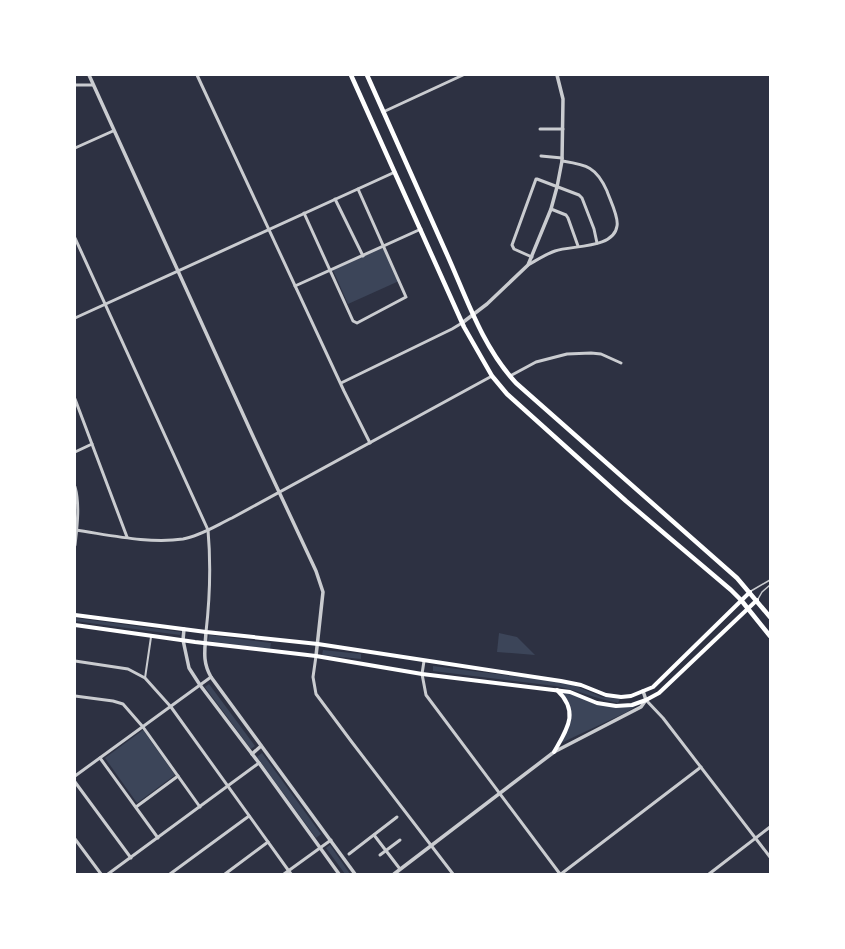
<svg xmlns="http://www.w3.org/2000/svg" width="845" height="949" font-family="Signika,sans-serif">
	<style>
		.green { fill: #3c4559 }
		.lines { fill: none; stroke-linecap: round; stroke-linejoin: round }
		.service { stroke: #caccd0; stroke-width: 1.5 }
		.pedestrian { stroke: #caccd0; stroke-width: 2 }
		.minor { stroke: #caccd0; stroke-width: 3 }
		.tertiary { stroke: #caccd0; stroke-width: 3.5 }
		.secondary { stroke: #fff; stroke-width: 4 }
		.primary { stroke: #fff; stroke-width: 4.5 }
	</style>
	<rect width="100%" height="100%" fill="#2d3142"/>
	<g class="green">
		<polygon points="383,247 399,281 348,304 333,270"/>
		<polygon points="75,618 181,632 180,635 75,621"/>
		<polygon points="499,633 517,637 535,655 497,652"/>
		<polygon points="209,635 271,643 270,649 208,641"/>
		<polygon points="323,650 361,654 361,659 322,655"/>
		<path d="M433 666 568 683 602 697 620 699 618 703C597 699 577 690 556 686L433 671Z"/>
		<polygon points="209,684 255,746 251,749 205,687"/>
		<path d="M559 691 570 692 597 705H637L627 712 561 743C571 724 579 706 559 691Z"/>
		<polygon points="143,730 175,775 137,803 105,758"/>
		<polygon points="262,753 321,834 316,838 257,757"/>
		<polygon points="330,845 350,874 345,874 326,848"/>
	</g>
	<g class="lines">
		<g class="service">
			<polyline points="751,591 770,580"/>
			<polyline points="758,599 762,592 770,585"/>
		</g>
		<polyline class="pedestrian" points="145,678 151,637"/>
		<g class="minor">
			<polyline points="197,75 344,391 370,443"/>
			<polyline points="75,85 93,85"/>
			<polyline points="383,112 463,75"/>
			<polyline points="540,129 563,129"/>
			<polyline points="75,148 113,131"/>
			<polyline points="541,156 562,158"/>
			<polyline points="335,199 363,256"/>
			<polyline points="551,209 566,215 568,218 578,246"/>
			<polyline points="304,213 353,321 357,323 406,297 358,189"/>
			<path d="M75 238 208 530C211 564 210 597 206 632"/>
			<polyline points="532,257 514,249 512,245 536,179 537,179 579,195 582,198 594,229 597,243"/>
			<path d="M528 265C537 260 546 254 555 251 572 245 614 249 617 226 619 217 610 200 607 191 596 166 586 165 562 161"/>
			<polyline points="295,286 421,229"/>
			<polyline points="75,318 395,172"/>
			<polyline points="510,376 536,362 567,354 591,353 601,354 621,363"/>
			<polyline points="341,383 452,329 462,323"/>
			<polyline points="75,399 127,537"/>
			<polyline points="75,452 92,444"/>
			<path d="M75 487C80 505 77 527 75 545"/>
			<path d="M75 530C110 535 149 544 183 539 200 536 217 525 232 518L492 376"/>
			<polyline points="316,656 313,677 316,694 351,741 453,874"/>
			<polyline points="75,661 128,669 145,678 171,707 291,874"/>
			<polyline points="424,661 422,674 426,695 560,874"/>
			<polyline points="75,696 113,701 123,704 143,727 200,807"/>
			<polyline points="646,700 663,718 770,857"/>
			<polyline points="100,758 158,838"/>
			<polyline points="75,776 211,677"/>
			<polyline points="75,782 131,858"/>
			<polyline points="136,807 178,776"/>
			<polyline points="374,835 400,869"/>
			<polyline points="75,839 101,874"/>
			<polyline points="349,854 397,817"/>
			<polyline points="380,855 400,840"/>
			<polyline points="108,874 259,763"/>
			<polyline points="170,874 249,816"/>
			<polyline points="225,874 268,842"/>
			<polyline points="284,874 331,840"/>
			<polyline points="561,874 701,767"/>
			<polyline points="709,874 770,827"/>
		</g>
		<g class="tertiary">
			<polyline points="89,75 252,434 316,571 323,592 316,656"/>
			<polyline points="462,323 487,304 528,265 551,209 557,187 562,161 563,99 557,75"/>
			<polyline points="184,629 183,640 189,668 200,685 259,763 339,874"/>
			<path d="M206 632C205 650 202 661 211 677L355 874"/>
			<polyline points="252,754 261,746"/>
			<polyline points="394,874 554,752 641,707 646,700 643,691"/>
		</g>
		<g class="secondary">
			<polyline points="75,615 206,632 318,644 561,681 581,685 606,695 621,697 631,696 653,687 750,592"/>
			<polyline points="75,625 195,642 316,656 422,674 570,692 597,703 616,706 632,705 646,700 659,693 757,600"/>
			<path d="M554 752C567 729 580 712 557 690"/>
		</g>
		<g class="primary">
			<polyline points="351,75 464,327 492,376 507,394 626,501 731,590 741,600 770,636"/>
			<path d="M367 75C393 133 419 191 445 250 466 296 481 345 516 383L737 578 770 617"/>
		</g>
	</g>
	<rect width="845" height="949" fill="none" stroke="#ffffff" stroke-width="152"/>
</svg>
